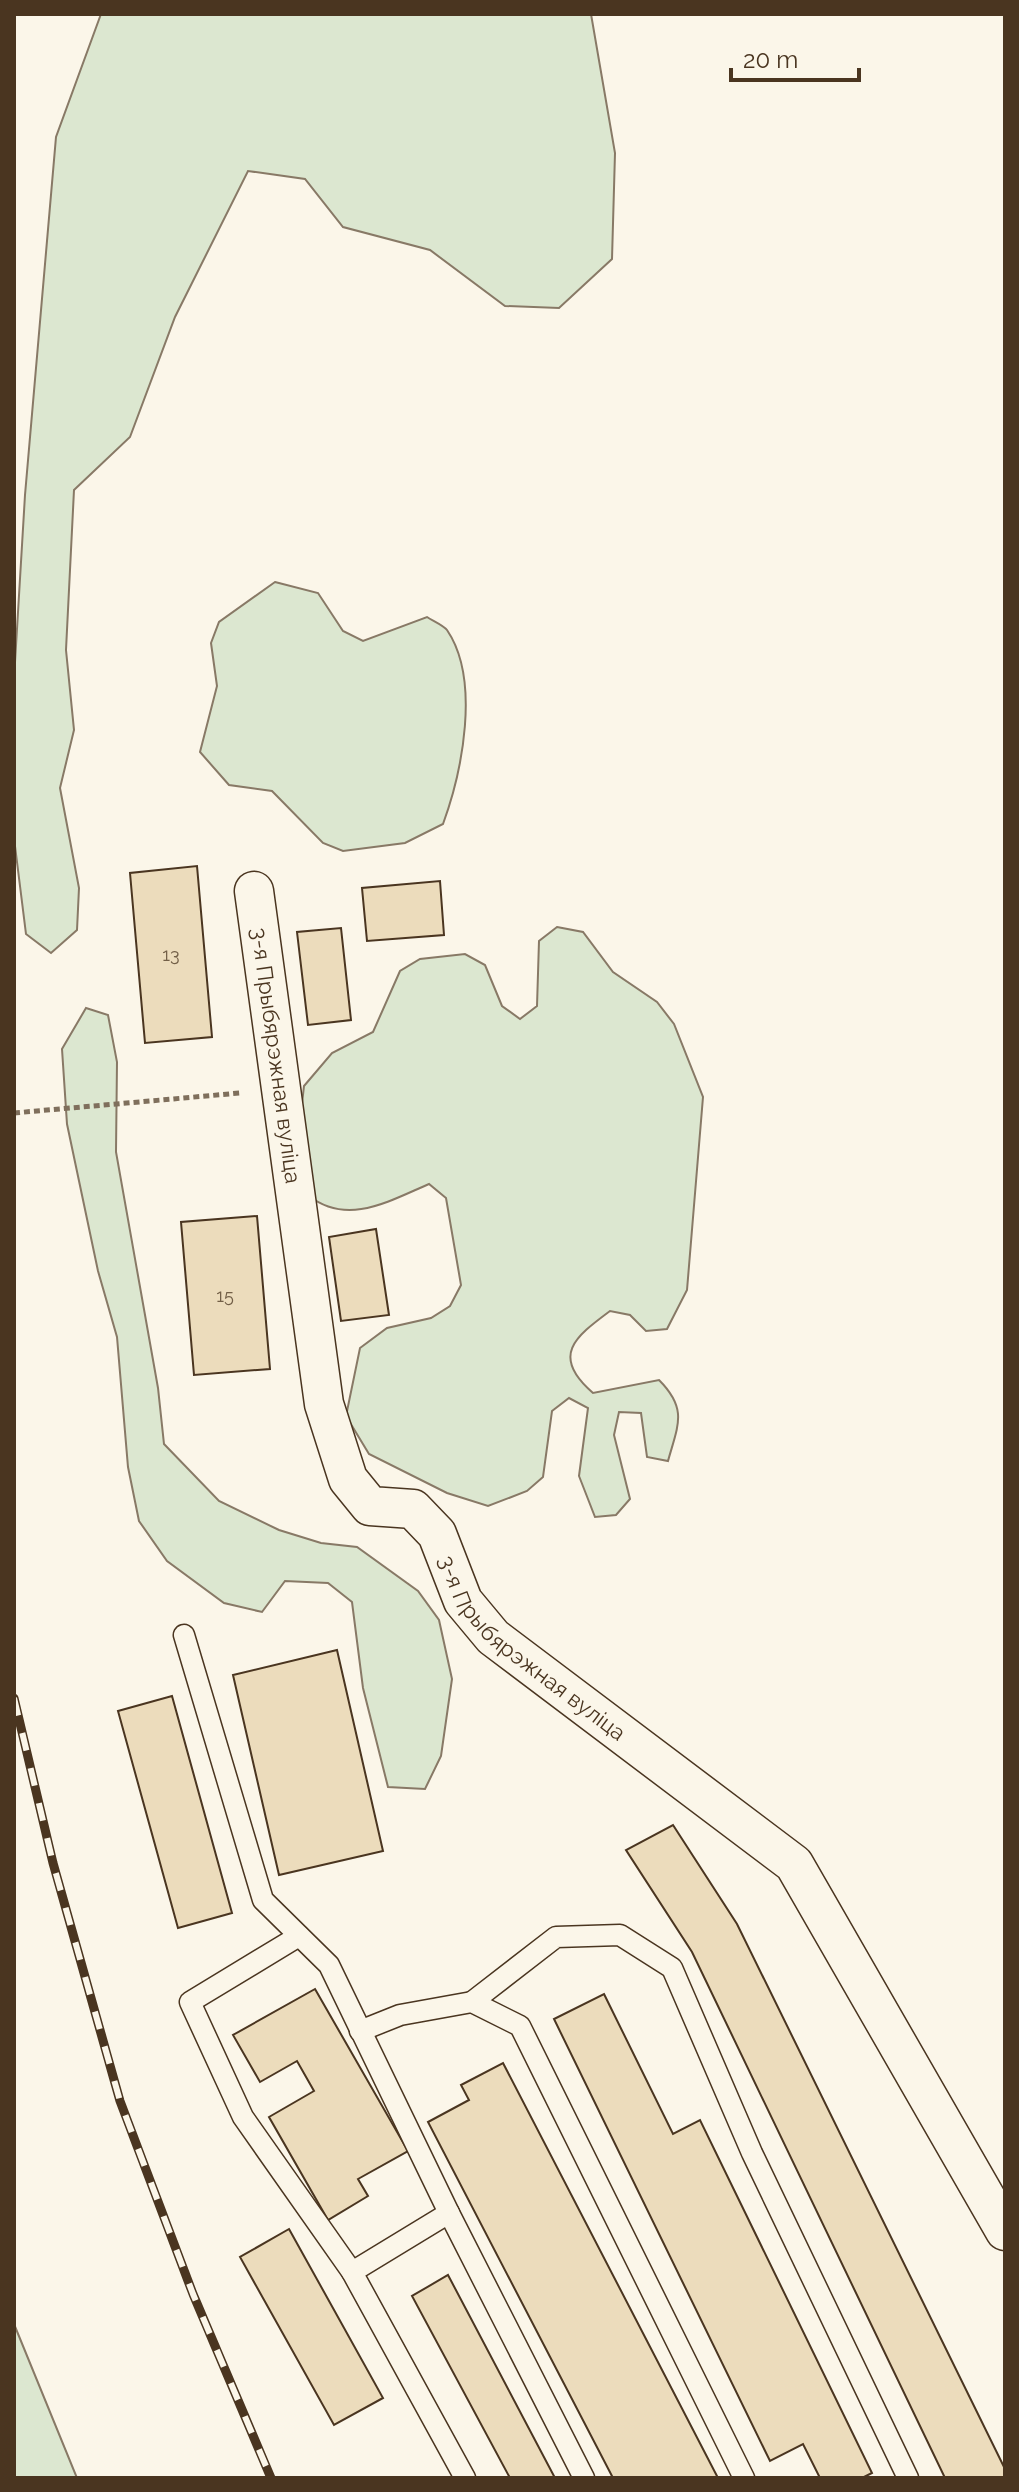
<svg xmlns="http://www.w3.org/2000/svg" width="1019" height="2492" font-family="Raleway,sans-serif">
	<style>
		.green { fill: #dce7d0; stroke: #887966; stroke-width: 2 }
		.building { fill: #ecdcbc; stroke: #4a3520; stroke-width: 2 }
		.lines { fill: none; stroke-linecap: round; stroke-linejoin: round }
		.service-casing { stroke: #4a3520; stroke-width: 23 }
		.minor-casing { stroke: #4a3520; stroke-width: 41 }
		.path { stroke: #7f6f5c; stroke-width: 5; stroke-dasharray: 6 4; stroke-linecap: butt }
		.service { stroke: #fbf6e9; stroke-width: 20 }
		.minor { stroke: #fbf6e9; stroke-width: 38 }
		.rail-casing { stroke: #4a3520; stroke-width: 9 }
		.rail { stroke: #fbf6e9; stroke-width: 6; stroke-dasharray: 18; stroke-linecap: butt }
		.labels { text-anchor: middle; stroke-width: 6; stroke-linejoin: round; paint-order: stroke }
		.number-label { font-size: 18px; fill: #725f47 }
		.street-label { font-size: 22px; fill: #4a3520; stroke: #fbf6e9 }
	</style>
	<rect width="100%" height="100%" fill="#fbf6e9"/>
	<g class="green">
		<polygon points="101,14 591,14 615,153 612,259 559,308 505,306 430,250 343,227 305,179 248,171 175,317 130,437 74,490 66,650 74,730 60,788 79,888 77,930 51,953 26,934 14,838 14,679 25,495 56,137"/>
		<path d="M275 582 318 593 343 631 363 641 427 617C433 621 443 625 447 630 481 680 462 772 443 824L405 843 343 851 323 843 272 791 229 785 200 752 217 686 211 643 219 622Z"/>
		<path d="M557 927 583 932 613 972 657 1002 674 1024 703 1097 687 1290 667 1329 646 1331 630 1315 610 1311C575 1337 550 1356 593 1393L659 1380C688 1409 678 1425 668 1461L647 1457 641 1413 619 1412 614 1435 630 1499 616 1515 595 1517 579 1476 588 1408 569 1398 552 1411 543 1477 527 1491 488 1506 447 1493 369 1454 346 1416 360 1348 387 1328 431 1318 450 1306 461 1285 446 1198 429 1184C389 1201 348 1226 309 1196L299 1130 304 1086 332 1053 373 1032 400 971 420 959 465 954 485 965 502 1006 520 1019 537 1006 539 941Z"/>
		<polygon points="86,1008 108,1015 117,1062 116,1152 158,1388 164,1444 219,1501 279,1530 321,1543 357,1547 418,1591 439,1620 452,1679 441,1756 425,1789 388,1787 363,1688 352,1602 328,1583 285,1581 262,1612 224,1603 167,1561 139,1521 128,1467 117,1337 98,1271 67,1124 62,1049"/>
		<polygon points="14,2324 77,2478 14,2477"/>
	</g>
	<g class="building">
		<polygon points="197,866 212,1037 145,1043 130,873"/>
		<polygon points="440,881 444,935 367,941 362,888"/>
		<polygon points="341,928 351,1020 308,1025 297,932"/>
		<polygon points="257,1216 270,1369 194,1375 181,1222"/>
		<polygon points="376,1229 389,1315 341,1321 329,1237"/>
		<polygon points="337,1650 383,1851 279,1875 233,1675"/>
		<polygon points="172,1696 232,1913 178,1928 118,1711"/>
		<polygon points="673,1825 737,1924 1005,2469 1005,2478 945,2478 692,1952 626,1850"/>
		<polygon points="315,1989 408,2151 358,2179 368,2196 328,2220 269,2117 314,2091 297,2061 260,2082 233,2035"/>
		<polygon points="604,1994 673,2134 700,2120 872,2473 862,2478 820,2478 803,2444 770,2461 554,2019"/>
		<polygon points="503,2063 718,2478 613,2478 428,2122 469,2100 461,2085"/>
		<polygon points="289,2229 383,2398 334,2425 240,2257"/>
		<polygon points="448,2275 555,2478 510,2478 412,2296"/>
	</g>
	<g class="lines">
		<g class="service-casing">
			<g id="service">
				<polyline points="184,1635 263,1900 329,1965 449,2213 584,2478"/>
				<polyline points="299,1936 190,2002 243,2117 352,2272"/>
				<polyline points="472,2002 556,1937 620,1935 672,1968 752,2153 908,2478"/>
				<polyline points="360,2031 400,2015 472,2002 520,2026 744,2478"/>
				<polyline points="449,2213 352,2272 465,2478"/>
			</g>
		</g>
		<g class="minor-casing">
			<g id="minor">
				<path id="s1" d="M254 891 324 1404 348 1479 370 1506 413 1509 437 1534 463 1601 493 1637 794 1864 1005 2231"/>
			</g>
		</g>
		<polyline class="path" points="14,1113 240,1093"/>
		<use href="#service" class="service"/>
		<use href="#minor" class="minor"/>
		<g class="rail-casing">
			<polyline id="rail" points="14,1698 53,1863 120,2101 193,2294 271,2478"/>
		</g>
		<use href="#rail" class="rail"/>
	</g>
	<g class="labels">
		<g class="number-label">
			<text x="171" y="961">13</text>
			<text x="225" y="1302">15</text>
		</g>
		<g class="street-label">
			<text dy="8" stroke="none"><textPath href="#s1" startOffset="166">3-я Прыбярэжная вуліца</textPath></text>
			<text dy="8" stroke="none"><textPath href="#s1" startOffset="862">3-я Прыбярэжная вуліца</textPath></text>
		</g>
	</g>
	<rect width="1019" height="2492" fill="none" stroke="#4a3520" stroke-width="32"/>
	<path d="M731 68v12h128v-12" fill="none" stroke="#4a3520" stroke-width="4"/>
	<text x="743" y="68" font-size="24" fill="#4a3520" stroke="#fbf6e9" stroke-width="6" paint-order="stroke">20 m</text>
</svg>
